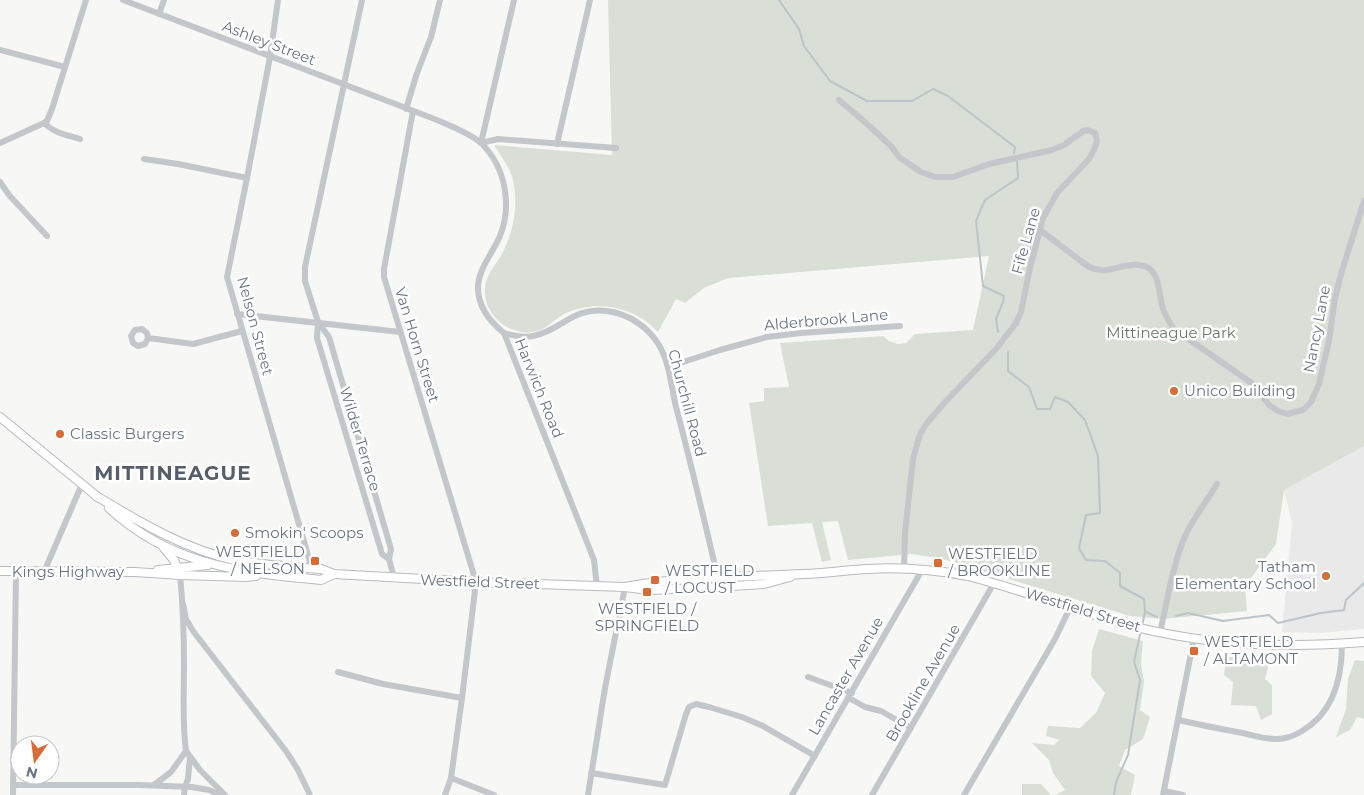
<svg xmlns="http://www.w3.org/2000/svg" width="1364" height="795" font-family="Montserrat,sans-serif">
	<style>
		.built { fill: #e8e9e8 }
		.green { fill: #d9ded6 }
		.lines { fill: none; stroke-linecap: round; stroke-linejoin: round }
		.stream { stroke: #bcc4ca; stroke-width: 2 }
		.major-casing { stroke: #b7babe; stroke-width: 10 }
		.minor { stroke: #c3c6ca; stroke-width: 6 }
		.major { stroke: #fff; stroke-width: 8 }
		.poi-dot { fill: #d76c36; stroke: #fff; stroke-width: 2 }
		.labels { text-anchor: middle; stroke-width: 5; stroke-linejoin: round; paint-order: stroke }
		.street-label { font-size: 15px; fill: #697584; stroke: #fff }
		.park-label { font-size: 15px; fill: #697b67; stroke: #fff }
		.poi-label { font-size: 15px; fill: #697584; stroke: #fff; text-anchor: start }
		.district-label { font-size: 20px; font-weight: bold; letter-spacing: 1px; fill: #565f69; stroke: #fff }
	</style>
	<rect width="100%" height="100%" fill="#f7f8f5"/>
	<polygon class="built" points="1364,446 1364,629 1319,633 1282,632 1292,523 1284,490"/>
	<g class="green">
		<path d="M608 0H1364V446L1284 490 1276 544 1245 586 1247 611 1163 619 1130 616 943 559 912 554 848 560 838 521 822 522 831 560 822 562 812 523 768 526 749 403 764 401V388L789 387 780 343 883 336 889 341 898 344 906 343 915 334 973 330 989 256 728 278 704 288 685 303 676 299 658 332C653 328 649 323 644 320 620 304 590 302 564 314 557 318 552 323 546 327 520 343 486 321 485 293 484 279 492 269 499 259 514 235 521 198 510 171 506 162 499 154 494 145L612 155Z"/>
		<polygon points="1099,629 1143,641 1141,664 1144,681 1140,710 1150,717 1143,739 1125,750 1119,766 1135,775 1131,795 1055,795 1065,790 1053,773 1049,760 1032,743 1054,745 1059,740 1046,736 1048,726 1080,728 1096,713 1105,693 1091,676 1092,651"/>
		<polygon points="1226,657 1265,657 1268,668 1265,679 1272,685 1272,714 1261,720 1256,706 1231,705 1233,682 1224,675"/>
		<polygon points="1355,660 1364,661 1364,719 1357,717 1350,730 1336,737 1346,709 1348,679"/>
		<polygon points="1022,784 1041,784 1051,795 1022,795"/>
	</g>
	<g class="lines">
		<g class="stream">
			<polyline points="779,0 799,29 804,46 830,81 867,101 912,101 933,89 948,96 1015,147 1014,153"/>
			<polyline points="998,332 996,319 1003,302 1004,296 983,286 976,221 985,200 1018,178 1017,161"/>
			<polyline points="1008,352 1008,371 1029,387 1037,409 1050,409 1055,397 1068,402 1085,420 1098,456 1100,513 1086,515 1079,548 1086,560 1105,561 1120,573 1120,586 1144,599 1145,612 1142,626"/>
			<polyline points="1146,612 1157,617"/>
			<polyline points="1176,616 1188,613 1223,621 1269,615 1278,623 1321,613 1344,610 1346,600 1364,583"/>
			<polyline points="1114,795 1116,782 1128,755 1140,680 1134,662 1141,630"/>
		</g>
		<g class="major-casing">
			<g id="major">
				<polyline points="0,417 99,498"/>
				<path d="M96 496C140 522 184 549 234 560 263 565 292 567 321 569L334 574 476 582 625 587 649 590 701 588 764 584 790 577"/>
				<path d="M109 508C168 563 236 572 312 579L321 580 334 574"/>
				<polyline points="164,548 174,560 179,572"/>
				<polyline points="158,570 208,565"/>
				<polyline points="0,571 135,572 180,575 246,577 256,576"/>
				<path d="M625 587C684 576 745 577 804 574 826 573 848 570 869 569 902 567 936 570 968 576 1026 591 1082 613 1140 628 1213 646 1289 648 1364 642"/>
			</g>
		</g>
		<g class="minor">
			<path d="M123 0 432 118C446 124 472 134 482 144 506 168 512 206 500 236 493 252 480 267 478 285 477 305 489 321 504 333L594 560 597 587"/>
			<polyline points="278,0 270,57 247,178 227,277 312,569"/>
			<polyline points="362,0 305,267 305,281 318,322 329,337 391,549 389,559 394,578"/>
			<polyline points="159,14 164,0"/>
			<polyline points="0,50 65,67"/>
			<polyline points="839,100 866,123 891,146 899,157 921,172 935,177 953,177 989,164 1052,150 1064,145 1083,131 1087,130 1095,133 1097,141 1094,150 1089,159 1057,193 1043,218 1030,268 1021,312 1016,323 996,349 946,401 927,423 920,434 913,459 905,533 904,569"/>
			<polyline points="406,109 417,73 431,37 440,0"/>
			<polyline points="413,111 384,269 384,277 476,582 462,698 451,778 445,795"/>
			<path d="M44 123C54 133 67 135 80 139"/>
			<polyline points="0,143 44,123 47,121 52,109 86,0"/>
			<polyline points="481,143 514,0"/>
			<polyline points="481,143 498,139 616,148"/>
			<polyline points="557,144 590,0"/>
			<polyline points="144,159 178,164 247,178"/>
			<polyline points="0,182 9,195 47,236"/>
			<path d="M1040 230 1089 267C1108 276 1120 263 1139 265 1160 267 1158 289 1162 305 1164 314 1169 322 1174 329L1253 384 1269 405 1278 411 1287 414 1303 410 1311 402 1319 384 1329 341 1335 298 1341 274 1364 201"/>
			<polyline points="237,314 400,332"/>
			<polyline points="318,322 317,338 382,554 389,559"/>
			<path d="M504 333C514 336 523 338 533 336 563 330 571 307 607 311 629 314 648 327 659 345 670 364 671 386 676 407 692 467 706 527 720 587"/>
			<polyline points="148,338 147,333 142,329 135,330 131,336 133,343 138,346 145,344 148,338 193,344 242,331"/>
			<polyline points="668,367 720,350 767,337 801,333 900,326"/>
			<polyline points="44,572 82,484"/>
			<polyline points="183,604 186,619 193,631 286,751 298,770 310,795"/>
			<path d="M1160 632C1167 603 1172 568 1183 541 1191 520 1206 503 1217 484"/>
			<polyline points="338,672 383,684 462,698"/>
			<polyline points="808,677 852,693"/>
			<polyline points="849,698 865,707 881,711 911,728"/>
			<path d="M1179 720C1200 725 1221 729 1243 733 1256 736 1271 741 1285 738 1291 737 1297 734 1302 731 1333 713 1342 678 1342 644"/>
			<polyline points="186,751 200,770 225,795"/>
			<polyline points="591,773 665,785 686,714 689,707 696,704 709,707 742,717 763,726 815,756"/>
			<polyline points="451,778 494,795"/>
			<polyline points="13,785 139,785 192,787 209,790 220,795"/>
			<path d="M154 785 171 772 186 751C182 722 184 694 184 665 184 635 183 605 180 575"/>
			<polyline points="1164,791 1183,795"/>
			<polyline points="13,795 16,571"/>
			<polyline points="184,795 185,787 188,779 190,757"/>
			<polyline points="588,795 605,688 625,587"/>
			<polyline points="792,795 922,570"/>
			<polyline points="872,795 994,583"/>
			<polyline points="964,795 1055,639 1070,608"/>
			<polyline points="1163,795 1194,638"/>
		</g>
		<use href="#major" class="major"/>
	</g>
	<g class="poi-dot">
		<circle cx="1174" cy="391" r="5"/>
		<circle cx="60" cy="434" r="5"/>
		<circle cx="235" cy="533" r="5"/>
		<rect x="310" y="556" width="10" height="10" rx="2.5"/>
		<rect x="933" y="558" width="10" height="10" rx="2.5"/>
		<circle cx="1326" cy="576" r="5"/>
		<rect x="650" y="575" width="10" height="10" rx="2.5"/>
		<rect x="642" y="587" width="10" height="10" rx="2.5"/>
		<rect x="1189" y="646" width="10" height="10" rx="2.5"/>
	</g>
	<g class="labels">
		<g class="street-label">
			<text transform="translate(269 43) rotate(21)" y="5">Ashley Street</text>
			<text transform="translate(1026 241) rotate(-74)" y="5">Fife Lane</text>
			<text transform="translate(826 320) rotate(-5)" y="5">Alderbrook Lane</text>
			<text transform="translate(255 326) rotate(75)" y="5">Nelson Street</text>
			<text transform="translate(1317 329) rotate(-79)" y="5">Nancy Lane</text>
			<text transform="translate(417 345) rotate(73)" y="5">Van Horn Street</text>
			<text transform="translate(539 388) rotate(68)" y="5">Harwich Road</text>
			<text transform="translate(687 403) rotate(75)" y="5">Churchill Road</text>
			<text transform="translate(360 439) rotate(73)" y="5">Wilder Terrace</text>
			<text x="68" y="577">Kings Highway</text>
			<text transform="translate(480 582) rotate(2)" y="5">Westfield Street</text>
			<text transform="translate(1083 610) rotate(17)" y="5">Westfield Street</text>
			<text transform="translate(846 676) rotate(-60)" y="5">Lancaster Avenue</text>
			<text transform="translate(923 683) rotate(-60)" y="5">Brookline Avenue</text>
		</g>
		<g class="park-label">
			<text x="1171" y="338">Mittineague Park</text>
		</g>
		<g class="poi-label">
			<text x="1184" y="396">Unico Building</text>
			<text x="70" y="439">Classic Burgers</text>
			<text x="245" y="538">Smokin' Scoops</text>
			<text x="305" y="557" text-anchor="end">WESTFIELD<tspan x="305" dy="17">/ NELSON</tspan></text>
			<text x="948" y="559">WESTFIELD<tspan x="948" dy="17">/ BROOKLINE</tspan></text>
			<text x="1316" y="572" text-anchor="end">Tatham<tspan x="1316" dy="17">Elementary School</tspan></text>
			<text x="665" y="576">WESTFIELD<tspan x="665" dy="17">/ LOCUST</tspan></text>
			<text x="647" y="614" text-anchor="middle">WESTFIELD /<tspan x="647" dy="17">SPRINGFIELD</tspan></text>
			<text x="1204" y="647">WESTFIELD<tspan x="1204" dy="17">/ ALTAMONT</tspan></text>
		</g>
		<g class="district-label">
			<text x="173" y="480">MITTINEAGUE</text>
		</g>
	</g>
	<g transform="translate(35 760) rotate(194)"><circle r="24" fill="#ffffff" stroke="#c3c8ce"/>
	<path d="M0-4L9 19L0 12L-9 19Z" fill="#d76c36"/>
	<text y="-8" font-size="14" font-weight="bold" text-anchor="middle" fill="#697584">N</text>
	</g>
</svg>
